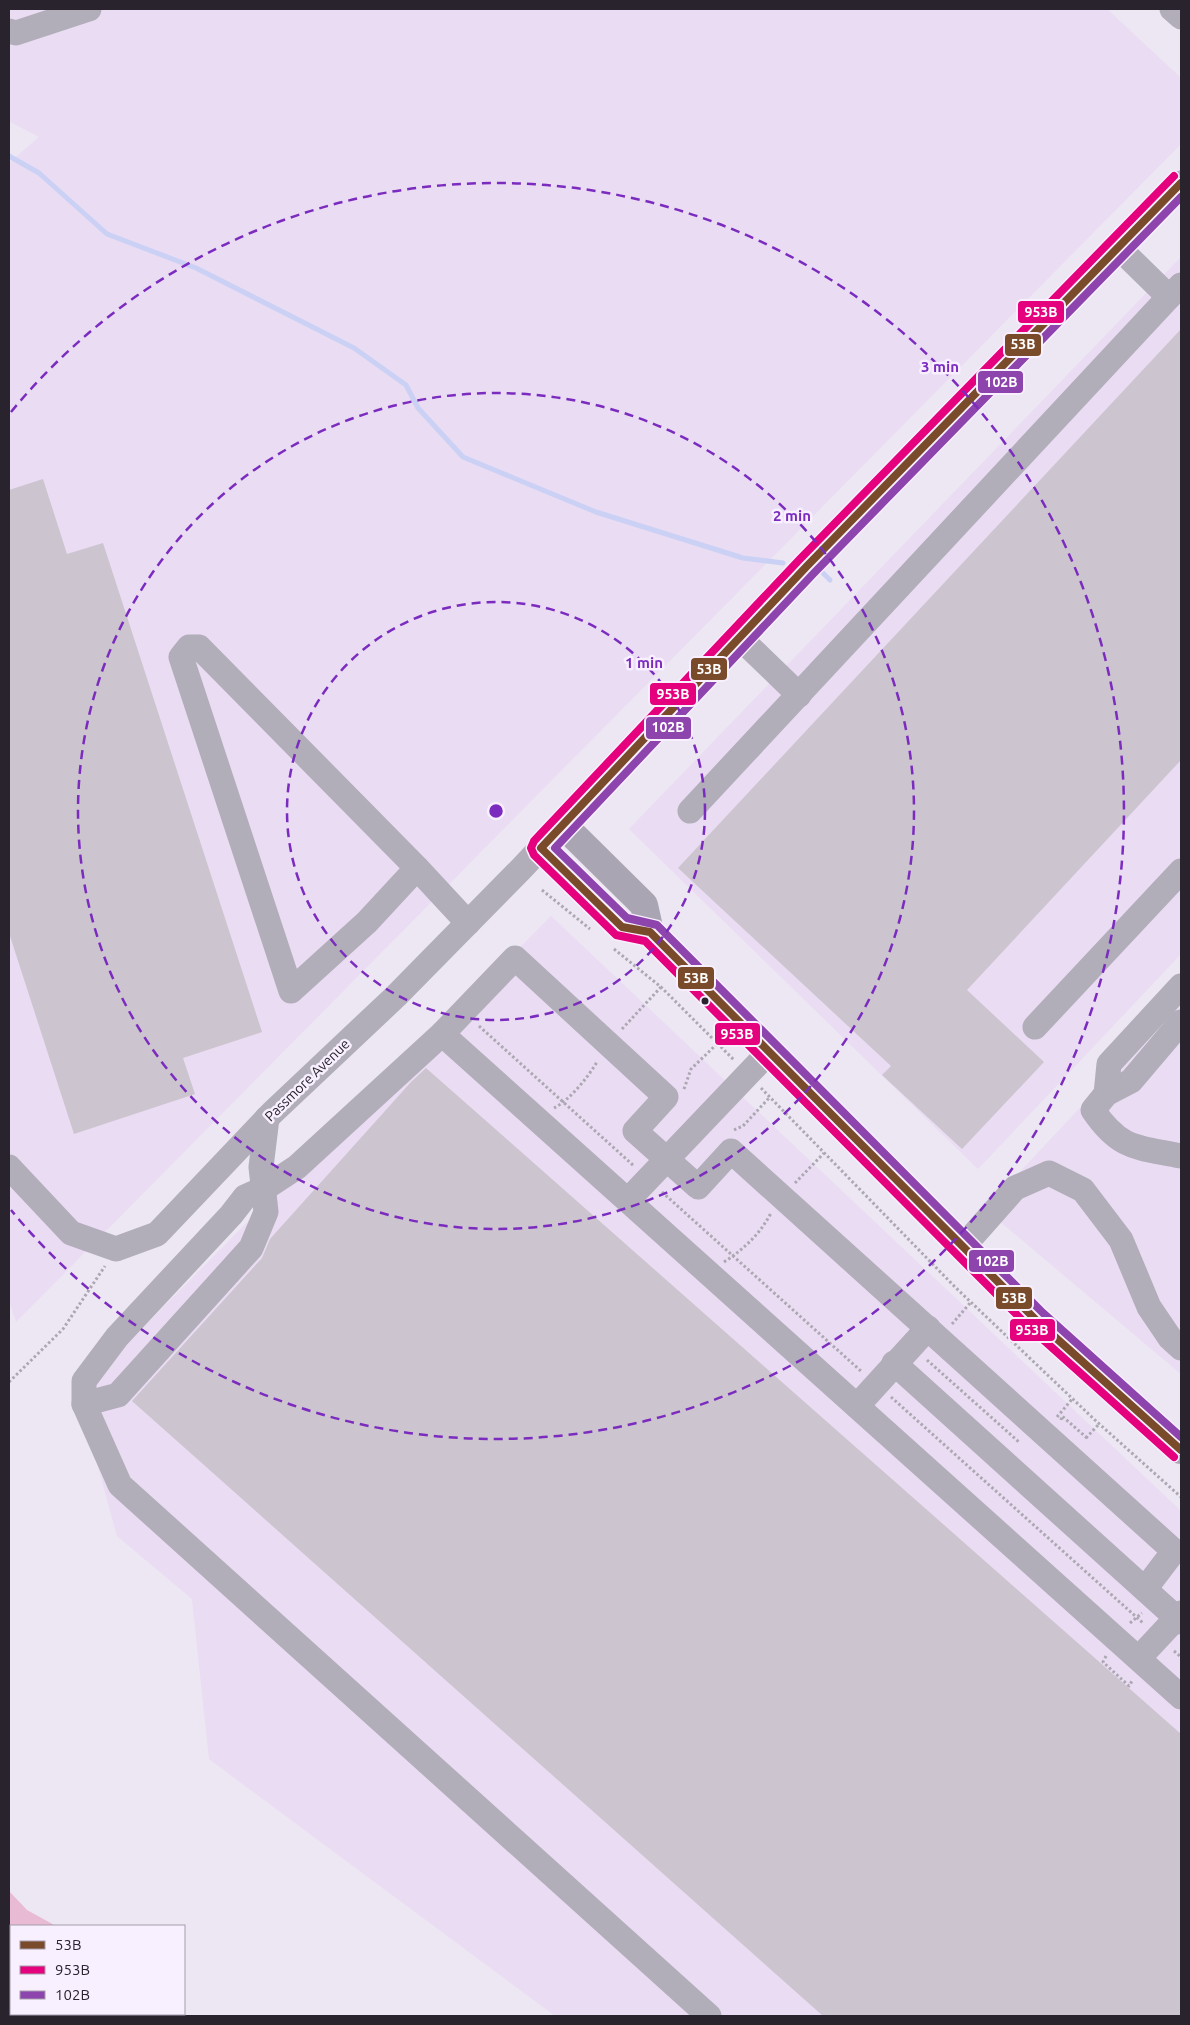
<svg xmlns="http://www.w3.org/2000/svg" width="1190" height="2025" font-family="Ubuntu,sans-serif">
	<style>
		.built { fill: #e9dcf3 }
		.forest { fill: #e8bad4 }
		.lines { fill: none; stroke-linecap: round; stroke-linejoin: round }
		.stream { stroke: #cad1f4; stroke-width: 5 }
		.building { fill: #ccc4ce }
		.path { stroke: #aca8b2; stroke-width: 3; stroke-dasharray: 2.5 2.5; stroke-linecap: butt }
		.minor { stroke: #b1adb9; stroke-width: 25 }
		.major { stroke: #aaa5b3; stroke-width: 28 }
		.bus-1-casing { stroke: #f8efff; stroke-width: 11 }
		.bus-2-casing { stroke: #f8efff; stroke-width: 11 }
		.bus-3-casing { stroke: #f8efff; stroke-width: 11 }
		.bus-1 { stroke: #7a4b2a; stroke-width: 8 }
		.bus-2 { stroke: #e5007d; stroke-width: 8 }
		.bus-3 { stroke: #8e44ad; stroke-width: 8 }
		.ring { fill: none; stroke: #7b2cbf; stroke-width: 2.5; stroke-dasharray: 9 6 }
		.bus-dot { fill: #28232c; stroke: #f8efff; stroke-width: 2 }
		.labels { text-anchor: middle; stroke-width: 5; stroke-linejoin: round; paint-order: stroke }
		.street-label { font-size: 14px; fill: #28232c; stroke: #f8efff }
		.centre { fill: #7b2cbf; stroke: #f8efff; stroke-width: 2.5 }
		.ring-label { font-size: 15px; text-anchor: middle; font-weight: bold; fill: #7b2cbf; stroke: #f8efff; stroke-width: 5; stroke-linejoin: round; paint-order: stroke }
		.line-badge { stroke: #f8efff; stroke-width: 2 }
		.badge-label { font-size: 14px; text-anchor: middle; font-weight: bold; fill: #fff }
	</style>
	<rect width="100%" height="100%" fill="#ede6f3"/>
	<g class="built">
		<polygon points="9,9 1107,9 1181,78 1181,144 16,1322 9,1300 9,163 39,137 9,121"/>
		<polygon points="1181,257 1181,954 978,1169 629,829"/>
		<polygon points="551,916 1181,1511 1181,2016 555,2016 209,1759 192,1599 117,1536 78,1393"/>
		<polygon points="1181,1000 1181,1374 985,1209"/>
	</g>
	<polygon class="forest" points="9,1891 27,1910 56,1926 11,1926 11,2014 167,2014 168,2016 9,2016"/>
	<g class="lines">
		<g class="stream">
			<polyline points="9,156 39,173 107,234 196,268 354,348 406,385 418,408 463,457 596,512 743,558 783,563"/>
			<polyline points="817,567 830,580"/>
		</g>
	</g>
	<g class="building">
		<polygon points="1181,329 1181,760 967,990 1044,1062 962,1149 882,1075 891,1066 678,868"/>
		<polygon points="43,479 67,554 103,543 262,1032 183,1058 195,1094 74,1134 9,933 9,490"/>
		<polygon points="426,1068 1181,1734 1181,2016 823,2016 132,1401 262,1258 270,1239 411,1082"/>
	</g>
	<g class="lines">
		<g class="path">
			<polyline points="542,890 590,929"/>
			<polyline points="614,949 661,987 734,1060"/>
			<polyline points="479,1026 634,1166"/>
			<polyline points="622,1029 661,987"/>
			<polyline points="761,1088 956,1288 1096,1421 1181,1497"/>
			<polyline points="684,1089 691,1069 718,1043"/>
			<path d="M554 1108C570 1100 588 1077 597 1062"/>
			<polyline points="734,1130 743,1126 770,1097"/>
			<polyline points="795,1183 824,1153"/>
			<polyline points="662,1192 862,1372"/>
			<path d="M724 1262C744 1249 760 1234 771 1213"/>
			<polyline points="952,1324 971,1302"/>
			<polyline points="927,1360 1019,1442"/>
			<polyline points="9,1382 63,1329 105,1266"/>
			<polyline points="891,1397 1143,1623"/>
			<polyline points="1057,1417 1073,1398"/>
			<polyline points="1061,1420 1062,1416 1087,1438"/>
			<polyline points="1086,1438 1099,1424"/>
			<polyline points="1130,1623 1142,1613"/>
			<polyline points="1174,1651 1181,1657"/>
			<polyline points="1106,1656 1103,1662 1129,1686 1132,1681"/>
		</g>
		<g class="minor">
			<polyline points="1172,9 1181,17"/>
			<polyline points="9,31 16,33 89,9"/>
			<polyline points="1119,248 1169,297 1181,285"/>
			<polyline points="739,637 799,695"/>
			<polyline points="690,811 1169,297"/>
			<polyline points="417,868 367,922 291,991 181,657 189,647 199,647 417,868 468,923"/>
			<path d="M1181 1022 1131 1081 1106 1094 1093 1110C1120 1150 1137 1147 1181 1156"/>
			<polyline points="1035,1027 1181,871"/>
			<polyline points="442,1034 1181,1697"/>
			<polyline points="1106,1094 1109,1064 1181,986"/>
			<polyline points="9,1167 71,1233 116,1249 157,1234 273,1112 396,996 521,869 807,566 1181,183"/>
			<polyline points="628,1200 769,1052"/>
			<polyline points="962,1248 1015,1188 1049,1173 1083,1190 1121,1240 1149,1307 1170,1338 1181,1348"/>
			<polyline points="894,1363 1181,1622"/>
			<polyline points="84,1404 118,1395 251,1248 266,1212 261,1167 267,1118"/>
			<polyline points="857,1406 928,1328"/>
			<polyline points="1139,1658 1181,1613"/>
			<polyline points="709,2016 120,1485 84,1404 84,1381 117,1337 231,1215 245,1197 265,1188 297,1167 442,1034 515,958 666,1097 635,1131 698,1187 731,1151 1174,1551 1145,1589"/>
		</g>
		<g class="major">
			<polyline points="563,825 644,905 650,932 1036,1320 1181,1450"/>
			<polyline points="541,848 622,927 650,932"/>
		</g>
		<g class="bus-1-casing">
			<polyline id="bus-1" points="1181,183 807,566 541,848 622,927 650,932 1036,1320 1181,1450"/>
		</g>
		<g class="bus-2-casing">
			<polyline id="bus-2" points="1174,176 800,559 534,841 531,848 534,855 616,935 645,941 1029,1327 1174,1457"/>
		</g>
		<g class="bus-3-casing">
			<polyline id="bus-3" points="1181,197 814,573 555,848 627,918 657,925 1043,1313 1181,1437"/>
		</g>
		<use href="#bus-1" class="bus-1"/>
		<use href="#bus-2" class="bus-2"/>
		<use href="#bus-3" class="bus-3"/>
	</g>
	<g class="ring">
		<circle cx="496" cy="811" r="209"/>
		<circle cx="496" cy="811" r="418"/>
		<path d="M11 412A628 628 0 1 1 11 1210"/>
	</g>
	<circle class="bus-dot" cx="705" cy="1001" r="4.5"/>
	<g class="labels">
		<g class="street-label">
			<text transform="translate(307 1080) rotate(-44)" y="5">Passmore Avenue</text>
		</g>
	</g>
	<circle cx="496" cy="811" r="8" class="centre"/>
	<g class="ring-label">
		<text x="940" y="372">3 min</text>
		<text x="792" y="521">2 min</text>
		<text x="644" y="668">1 min</text>
	</g>
	<g class="line-badge">
		<rect x="1017" y="300" width="48" height="24" rx="5" fill="#e5007d"/>
		<rect x="1004" y="333" width="38" height="24" rx="5" fill="#7a4b2a"/>
		<rect x="977" y="370" width="47" height="24" rx="5" fill="#8e44ad"/>
		<rect x="690" y="657" width="38" height="24" rx="5" fill="#7a4b2a"/>
		<rect x="649" y="682" width="48" height="24" rx="5" fill="#e5007d"/>
		<rect x="645" y="716" width="47" height="24" rx="5" fill="#8e44ad"/>
		<rect x="677" y="966" width="38" height="24" rx="5" fill="#7a4b2a"/>
		<rect x="714" y="1022" width="47" height="24" rx="5" fill="#e5007d"/>
		<rect x="968" y="1249" width="47" height="24" rx="5" fill="#8e44ad"/>
		<rect x="995" y="1286" width="38" height="24" rx="5" fill="#7a4b2a"/>
		<rect x="1009" y="1318" width="47" height="24" rx="5" fill="#e5007d"/>
	</g>
	<g class="badge-label">
		<text x="1041" y="317">953B</text>
		<text x="1023" y="349">53B</text>
		<text x="1001" y="387">102B</text>
		<text x="709" y="674">53B</text>
		<text x="673" y="699">953B</text>
		<text x="668" y="732">102B</text>
		<text x="696" y="983">53B</text>
		<text x="737" y="1039">953B</text>
		<text x="992" y="1266">102B</text>
		<text x="1014" y="1303">53B</text>
		<text x="1032" y="1335">953B</text>
	</g>
	<rect width="1190" height="2025" fill="none" stroke="#28232c" stroke-width="20"/>
	<rect x="10" y="1925" width="175" height="90" fill="#f8efff" stroke="#a59dab"/>
	<rect x="20" y="1941" width="25" height="8" fill="#7a4b2a" stroke="#a59dab"/>
	<text x="55" y="1950" font-size="15" fill="#28232c">53B</text>
	<rect x="20" y="1966" width="25" height="8" fill="#e5007d" stroke="#a59dab"/>
	<text x="55" y="1975" font-size="15" fill="#28232c">953B</text>
	<rect x="20" y="1991" width="25" height="8" fill="#8e44ad" stroke="#a59dab"/>
	<text x="55" y="2000" font-size="15" fill="#28232c">102B</text>
</svg>
